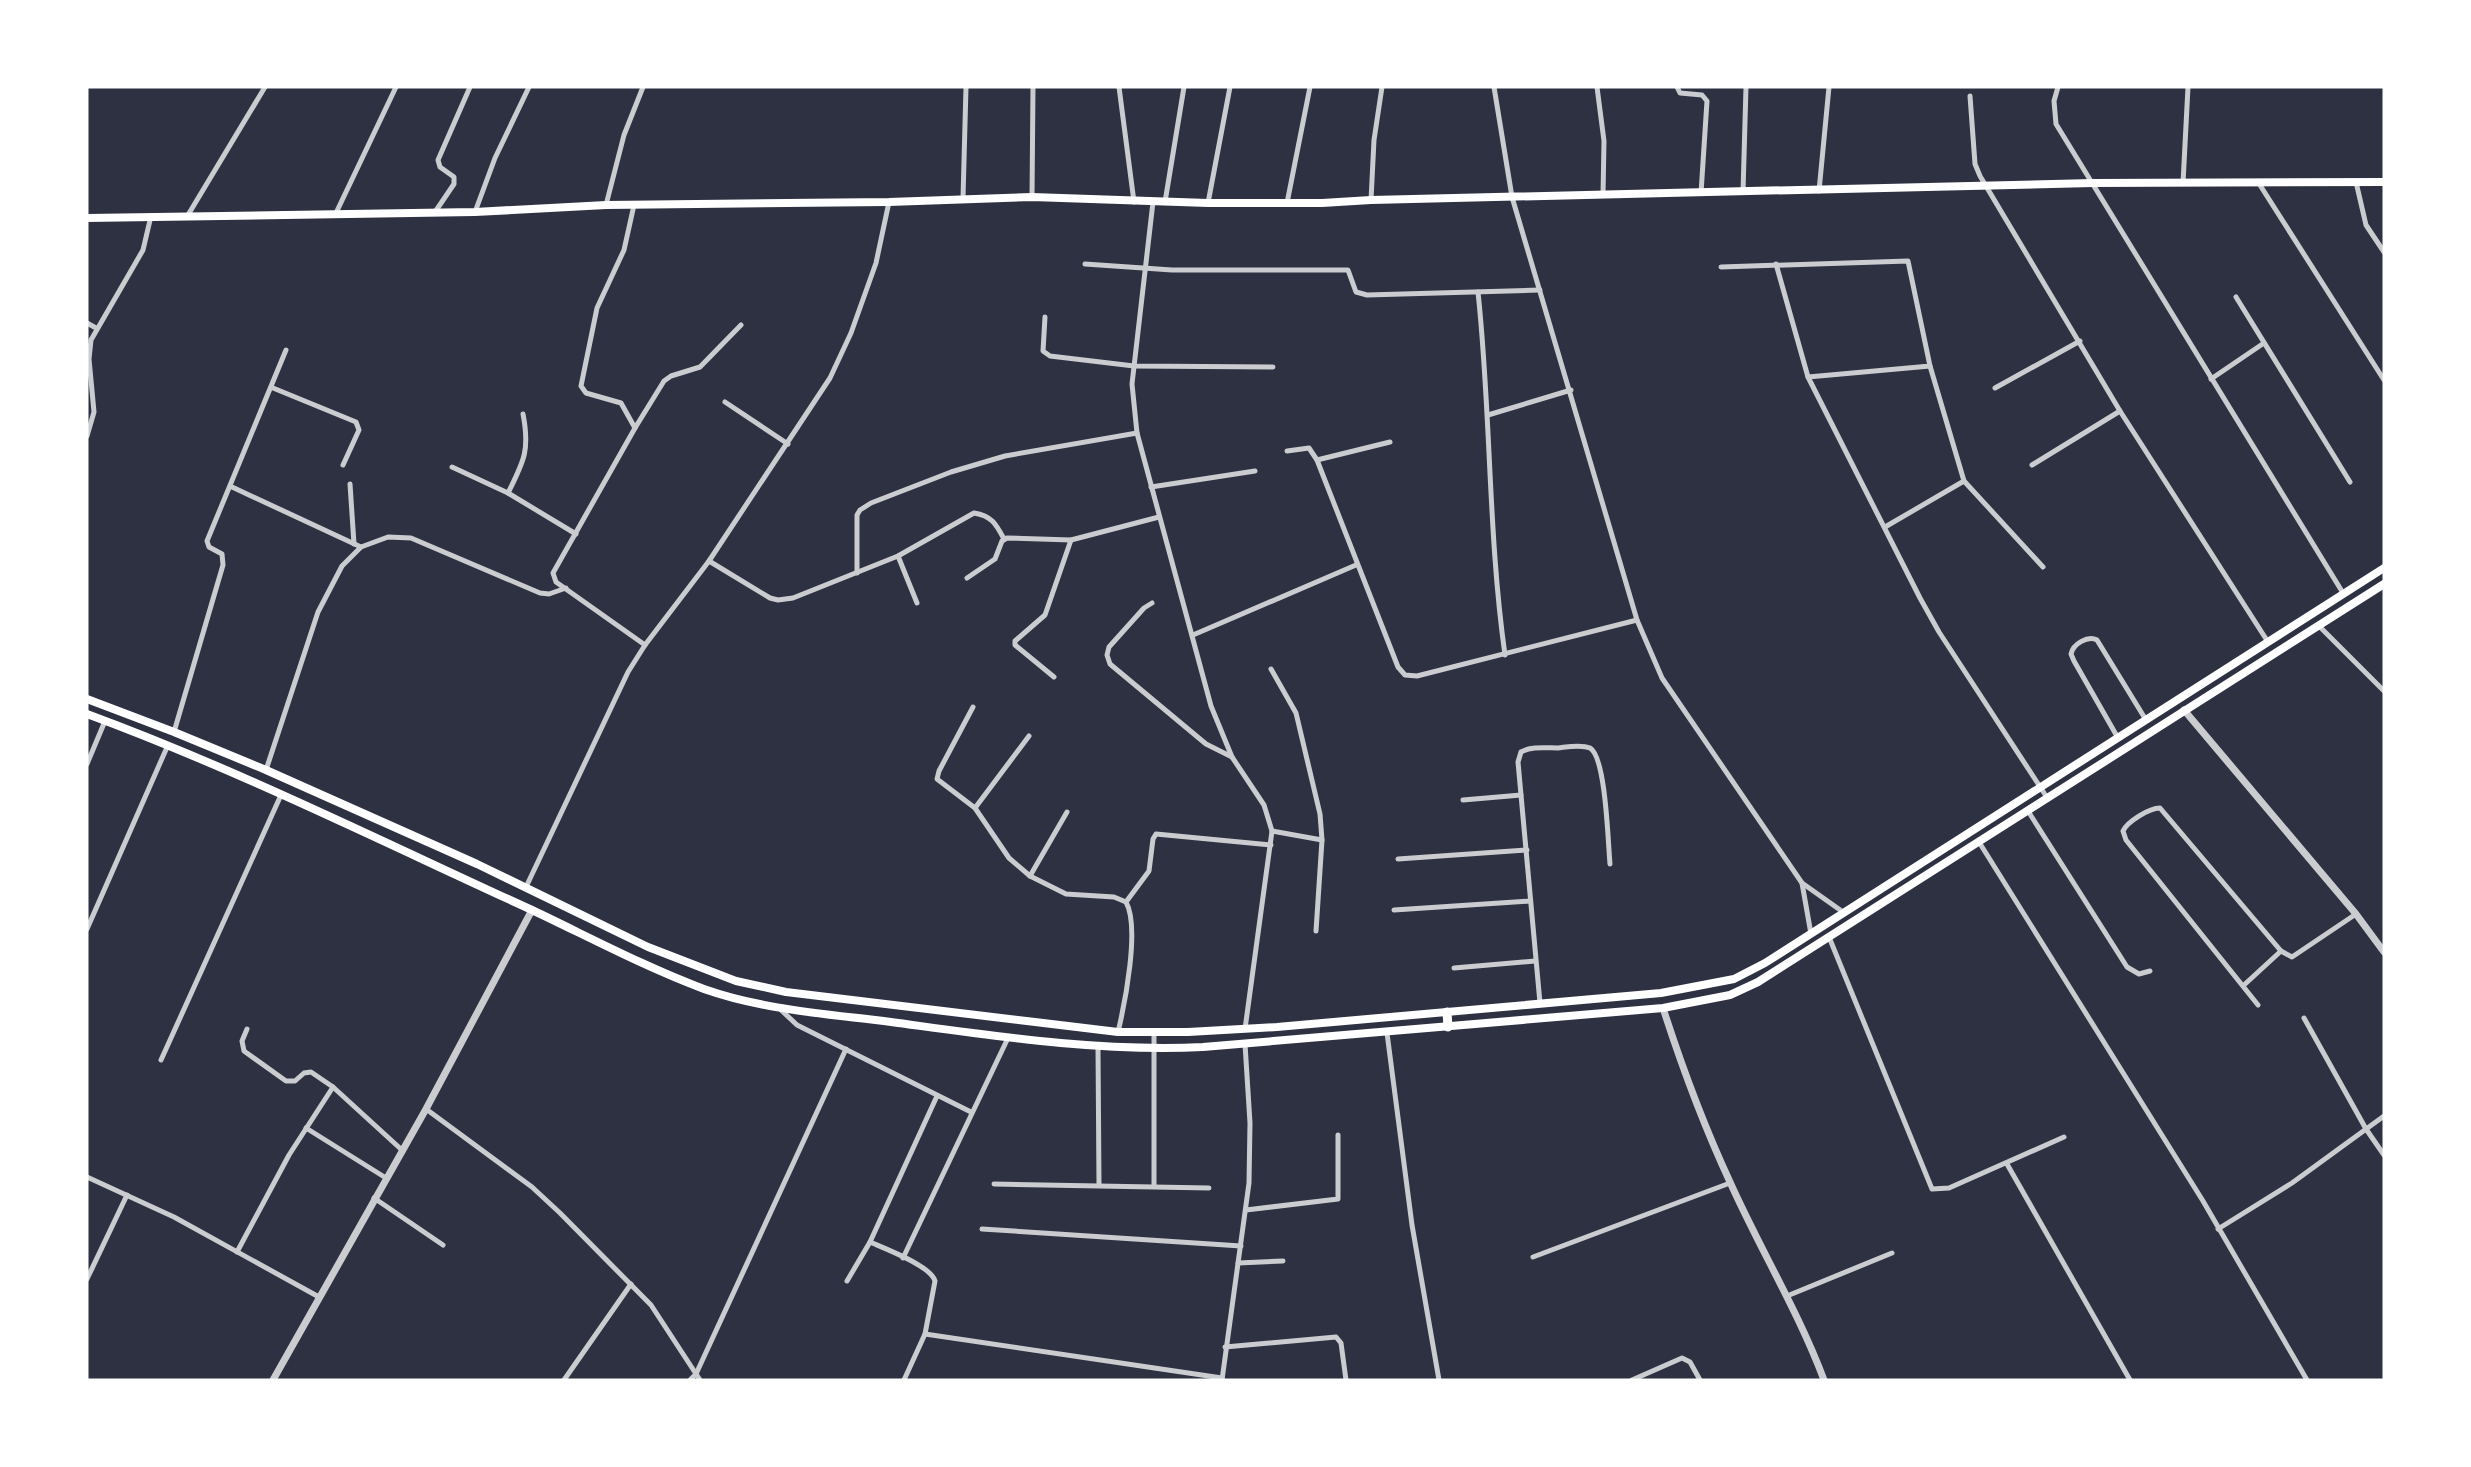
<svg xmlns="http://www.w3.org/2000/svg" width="2471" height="1467" font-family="'Varela Round',sans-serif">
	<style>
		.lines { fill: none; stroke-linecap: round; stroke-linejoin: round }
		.minor { stroke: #caccd0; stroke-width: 5 }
		.tertiary { stroke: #caccd0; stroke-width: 7 }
		.secondary { stroke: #fff; stroke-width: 8 }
		.primary { stroke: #fff; stroke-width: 8 }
		.trunk { stroke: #fff; stroke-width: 9 }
	</style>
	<rect width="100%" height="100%" fill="#2d3142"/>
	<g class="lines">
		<g class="minor">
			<polyline points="1119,87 1134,202"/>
			<polyline points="1494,87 1512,197 1637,620 1662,678 1802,883 1843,912"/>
			<polyline points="1597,87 1604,141 1603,195"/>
			<polyline points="1677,87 1680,93 1702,95 1707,101 1701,193"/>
			<polyline points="2058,87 2054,101 2056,124 2343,593"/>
			<polyline points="1970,96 1975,164 1980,176 2120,411 2268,642"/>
			<polyline points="2258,182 2384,380"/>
			<polyline points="2356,182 2366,225 2384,252"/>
			<polyline points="2183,183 2188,87"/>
			<polyline points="1819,191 1829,87"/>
			<polyline points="1743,192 1746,87"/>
			<polyline points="1032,197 1033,87"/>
			<polyline points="963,198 966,87"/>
			<polyline points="1371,200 1374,140 1382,87"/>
			<polyline points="1153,202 1132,384 1137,433 1211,706 1232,757 1264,805 1272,831 1245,1029"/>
			<polyline points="1165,202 1184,87"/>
			<polyline points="1208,203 1230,87"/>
			<polyline points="1287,203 1310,87"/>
			<polyline points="606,205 624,135 643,87"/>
			<polyline points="634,205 624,250 597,308 581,386 586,393 621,403 635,428"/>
			<polyline points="435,212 454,184 454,177 440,167 438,160 470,87"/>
			<polyline points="475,212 495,158 529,87"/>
			<polyline points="336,213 396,87"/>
			<polyline points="188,215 265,87"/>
			<polyline points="1085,264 1172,270 1348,270 1356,292 1367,295 1540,290"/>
			<polyline points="1776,264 1808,377 1920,598 1939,632 2048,799"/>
			<polyline points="1721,267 1908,261 1930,366 1808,377"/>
			<path d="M1478 292C1491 412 1488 535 1505 655"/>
			<polyline points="2236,297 2350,482"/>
			<polyline points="1045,317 1043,351 1050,356 1134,366 1273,367"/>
			<polyline points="87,323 96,328"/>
			<polyline points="1930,366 1964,481"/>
			<polyline points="2211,379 2264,343"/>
			<polyline points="273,388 356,422 359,430 343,465"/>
			<polyline points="1995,388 2080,341"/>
			<polyline points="725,402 788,444"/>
			<polyline points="1488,415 1571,390"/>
			<polyline points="87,436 94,412 89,359 91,340 143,250 151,216"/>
			<polyline points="1287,451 1309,448 1317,460 1398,667 1405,675 1417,676 1637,620"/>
			<polyline points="1317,460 1390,442"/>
			<polyline points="2032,465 2120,411"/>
			<polyline points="452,467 508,493 576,534"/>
			<polyline points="350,484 354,544"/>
			<polyline points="232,487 361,547"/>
			<polyline points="1151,487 1255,471"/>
			<path d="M508 493C524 461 530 450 523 414"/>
			<polyline points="1885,527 1964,481 2043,567"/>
			<polyline points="898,556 917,603"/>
			<path d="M709 561 770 598 778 600 793 598 898 556 974 513C992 516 996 524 1004 539"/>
			<polyline points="857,573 857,515 860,510 871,503 951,472 1005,456 1137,433"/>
			<polyline points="967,578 995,559 1002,541 1007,538 1071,540 1159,517"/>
			<polyline points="1152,603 1144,608 1109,647 1107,655 1110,664 1206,744 1232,757"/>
			<polyline points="2319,626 2384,691"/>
			<polyline points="1193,635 1356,565"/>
			<polyline points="645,645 556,582 553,573 635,428 664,381 671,376 700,367 741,325"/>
			<polyline points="1271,669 1296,713 1320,814 1322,840"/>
			<polyline points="1054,677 1015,645 1015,641 1045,615 1071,540"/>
			<path d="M973 707 939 771 937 779 975 808 1009 858 1030 876 1066 894 1114 897 1126 902C1140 927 1125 1003 1118 1032"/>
			<polyline points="174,732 223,565 222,554 209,547 207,541 286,350"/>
			<path d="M2118 738 2074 661 2071 654C2073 644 2088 635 2097 640L2146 720"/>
			<polyline points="87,764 105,721"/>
			<polyline points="266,770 318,612 342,566 361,547 388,537 411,538 540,593 549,594 566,588"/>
			<polyline points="1463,800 1521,795"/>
			<polyline points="975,808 1029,736"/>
			<polyline points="2028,811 2127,967 2139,974 2150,971"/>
			<polyline points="1272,831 1322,840 1316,931"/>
			<polyline points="1979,842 2203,1201 2307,1380"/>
			<polyline points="1398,859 1527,850"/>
			<polyline points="1030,876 1067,812"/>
			<polyline points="1802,883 1811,934"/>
			<polyline points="526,887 628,672 645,645 709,561 830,378 851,333 876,263 889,202"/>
			<polyline points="1126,902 1149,871 1153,839 1156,834 1271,845"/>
			<polyline points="1394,910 1530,901"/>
			<polyline points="87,929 168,745"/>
			<polyline points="1829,937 1932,1189 1949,1188 2064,1137"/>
			<polyline points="1454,968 1535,961"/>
			<polyline points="2244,985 2281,951"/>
			<path d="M1540 1003 1518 762 1521 752C1531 746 1546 748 1558 748 1567 747 1581 744 1590 748 1606 757 1608 844 1610 864"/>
			<path d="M2258 1005 2126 840 2123 831C2127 822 2149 808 2160 808L2281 951 2292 957 2356 914"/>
			<polyline points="780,1009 797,1025 971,1112"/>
			<polyline points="2304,1018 2366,1129 2384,1155"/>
			<polyline points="247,1029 242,1041 244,1051 286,1081 295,1081 304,1073 311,1072 333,1087 403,1151"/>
			<polyline points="1387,1033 1412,1225 1439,1380"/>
			<polyline points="1098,1047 1099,1185"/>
			<polyline points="161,1060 281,795"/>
			<polyline points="426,1109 532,1187 560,1213 651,1305 700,1380"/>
			<polyline points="306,1128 386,1178"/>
			<polyline points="2007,1164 2130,1380"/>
			<polyline points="87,1177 174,1217 319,1297"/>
			<polyline points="994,1184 1209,1188"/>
			<polyline points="1154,1185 1154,1033"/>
			<polyline points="374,1198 443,1245"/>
			<polyline points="1246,1210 1338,1199 1338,1135"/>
			<polyline points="982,1229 1241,1246"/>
			<polyline points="2218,1229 2292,1183 2384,1116"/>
			<path d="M870 1242C886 1249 931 1266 935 1281L925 1334 904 1380"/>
			<polyline points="237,1252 289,1155 333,1087"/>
			<polyline points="1533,1257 1730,1183"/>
			<polyline points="903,1258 1008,1038"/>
			<polyline points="1238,1263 1283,1261"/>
			<polyline points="87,1279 127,1195"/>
			<polyline points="847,1281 870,1242 937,1096"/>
			<polyline points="1787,1296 1892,1253"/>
			<polyline points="925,1334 1222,1378"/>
			<polyline points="1225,1347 1336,1337 1341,1343 1346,1380"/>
			<polyline points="564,1380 631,1284"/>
			<polyline points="690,1380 696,1374 846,1049"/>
			<polyline points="1222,1380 1249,1183 1250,1123 1245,1044"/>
			<polyline points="1632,1380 1682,1358 1690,1362 1700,1380"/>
		</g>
		<g class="tertiary">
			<polyline points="2184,710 2356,914 2384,952"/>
			<path d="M1663 1008C1682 1067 1704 1126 1730 1182 1760 1249 1798 1311 1824 1380"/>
			<polyline points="273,1380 426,1109 532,910"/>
		</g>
		<polyline class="secondary" points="87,218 475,212 606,205 889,202 1032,197 1208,203 1322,203 1371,200 2093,183 2384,182"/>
		<g class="primary">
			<polyline points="87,699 174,732 266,770 477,864 648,947 736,981 786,992 1118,1032 1188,1032 1277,1027 1661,993 1734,979 1765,963 2384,568"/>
			<path d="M87 714C239 770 385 843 532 910 589 937 645 967 704 989 763 1010 829 1014 891 1022 995 1036 1098 1052 1203 1047L1663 1008 1730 995 1758 982 2384 584"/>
		</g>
		<polyline class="trunk" points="1447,1012 1448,1027"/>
	</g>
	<rect width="2471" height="1467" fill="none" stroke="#ffffff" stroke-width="177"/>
</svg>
